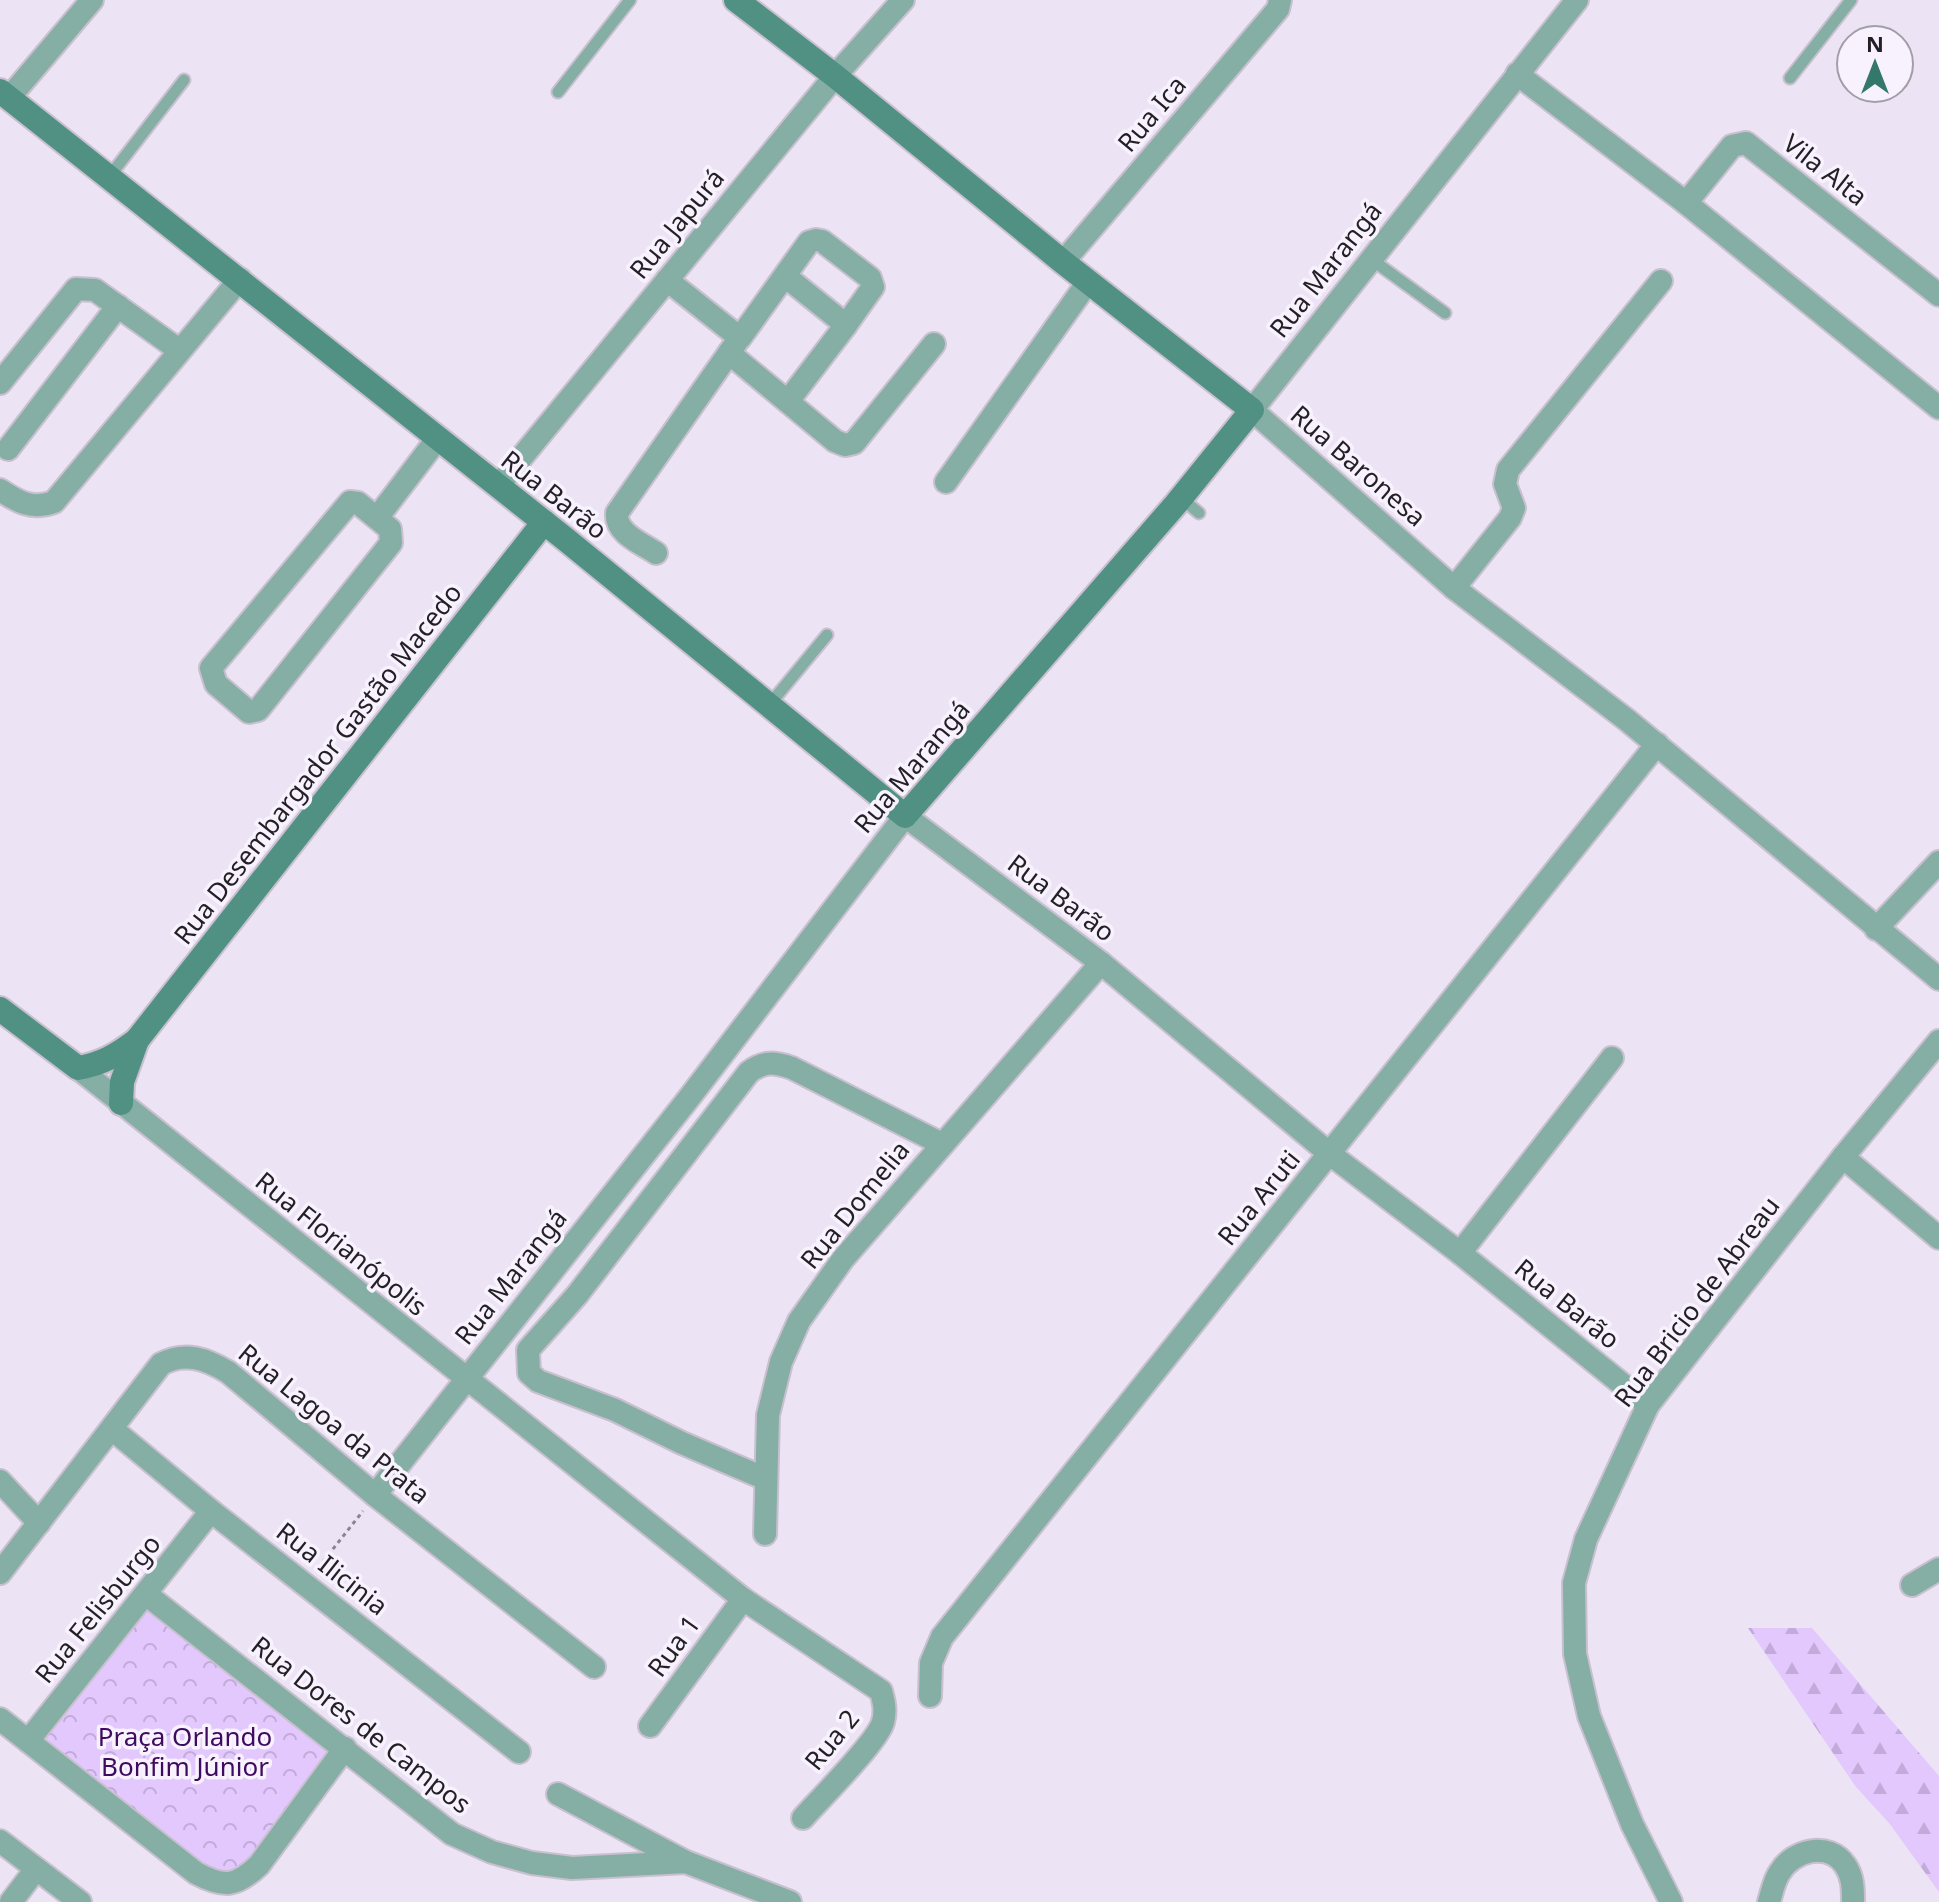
<svg xmlns="http://www.w3.org/2000/svg" width="1939" height="1902" font-family="'Noto Sans',sans-serif">
	<style>
		.forest { fill: url(#forest-firs) }
		.park { fill: url(#park-crowns) }
		.lines { fill: none; stroke-linecap: round; stroke-linejoin: round }
		.lane-casing { stroke: #c8c0cf; stroke-width: 15 }
		.street-casing { stroke: #c8c0cf; stroke-width: 26 }
		.secondary-casing { stroke: #c8c0cf; stroke-width: 28 }
		.path { stroke: #8b8591; stroke-width: 3; stroke-dasharray: 4 4; stroke-linecap: butt }
		.lane { stroke: #85aea4; stroke-width: 11 }
		.street { stroke: #85aea4; stroke-width: 22 }
		.secondary { stroke: #509183; stroke-width: 24 }
		.labels { text-anchor: middle; stroke-width: 7; stroke-linejoin: round; paint-order: stroke }
		.street-label { font-size: 26px; fill: #221f25; stroke: #f8f2ff }
		.park-label { font-size: 26px; fill: #3e0b5e; stroke: #f8f2ff }
	</style>
	<defs>
		<pattern id="forest-firs" width="22" height="20" patternUnits="userSpaceOnUse" patternTransform="scale(2)"><rect width="22" height="20" fill="#e3c8fe"/><path d="M5 1l3.5 6h-7zM16 11l3.5 6h-7z" fill="#c2abda"/></pattern>
		<pattern id="park-crowns" width="20" height="18" patternUnits="userSpaceOnUse" patternTransform="scale(2)"><rect width="20" height="18" fill="#e3c8fe"/><path d="M2 6a3 3 0 1 1 6 0M12 15a3 3 0 1 1 6 0" fill="none" stroke="#c2abda"/></pattern>
	</defs>
	<rect width="100%" height="100%" fill="#ece3f4"/>
	<polygon class="forest" points="1748,1628 1812,1628 1939,1776 1939,1892 1889,1823 1856,1787"/>
	<polygon class="park" points="141,1602 333,1755 248,1870 217,1892 28,1741"/>
	<g class="lines">
		<g class="lane-casing">
			<g id="lane">
				<polyline points="1790,78 1851,0"/>
				<polyline points="558,92 630,0"/>
				<polyline points="109,177 184,80"/>
				<polyline points="1371,259 1445,313"/>
				<polyline points="1181,498 1199,513"/>
				<polyline points="770,704 827,635"/>
			</g>
		</g>
		<g class="street-casing">
			<g id="street">
				<polyline points="1577,0 1252,410 1454,588 1627,720 1939,979"/>
				<polyline points="1517,74 1686,203 1939,408"/>
				<polyline points="9,98 92,0"/>
				<polyline points="1686,203 1732,146 1746,143 1939,295"/>
				<polyline points="1063,262 1278,9 1280,0"/>
				<polyline points="667,280 740,338 809,242 816,240 822,241 870,278 873,287 846,325 785,276"/>
				<polyline points="729,353 835,441 845,445 854,443 934,344"/>
				<polyline points="0,383 76,289 95,290 179,350"/>
				<polyline points="788,401 846,325"/>
				<polyline points="8,449 118,306"/>
				<polyline points="946,482 1088,282"/>
				<polyline points="498,486 835,76 903,0"/>
				<path d="M0 490C18 502 32 510 54 502L240 279"/>
				<polygon points="350,502 358,503 390,529 391,543 258,710 249,712 216,684 211,668"/>
				<polyline points="377,518 438,438"/>
				<path d="M656 553C641 543 615 533 617 513L736 343"/>
				<polyline points="1454,588 1510,518 1514,508 1505,484 1508,470 1661,281"/>
				<polyline points="1876,929 1939,862"/>
				<path d="M78 1068 743 1599 881 1691C884 1702 886 1711 883 1722 878 1741 820 1799 803 1818"/>
				<polyline points="1843,1157 1939,1238"/>
				<polyline points="1460,1253 1612,1058"/>
				<polyline points="112,1429 211,1511 519,1752"/>
				<path d="M766 1479 682 1443 615 1410 538 1381 529 1373 528 1350 577 1295 749 1072C764 1061 774 1062 792 1068L942 1144"/>
				<polyline points="0,1481 39,1523"/>
				<polyline points="375,1495 689,1098 905,816 1101,963 1330,1154 1460,1253 1648,1405"/>
				<polyline points="765,1534 768,1415 781,1362 799,1321 843,1259 1101,963"/>
				<path d="M0 1573 161 1364C185 1351 206 1359 228 1372L375 1495 594 1667"/>
				<polyline points="1912,1585 1939,1569"/>
				<polyline points="147,1595 452,1834 492,1852 532,1863 572,1868 686,1862 790,1902"/>
				<polyline points="930,1696 931,1663 942,1637 1657,744"/>
				<path d="M0 1719 196 1873C224 1888 236 1887 259 1865L345 1748"/>
				<polyline points="650,1726 743,1599"/>
				<polyline points="28,1741 211,1511"/>
				<polyline points="558,1794 684,1861"/>
				<polyline points="0,1841 80,1902"/>
				<polyline points="11,1902 36,1869"/>
				<polyline points="1671,1902 1632,1824 1589,1716 1575,1654 1574,1583 1586,1539 1648,1405 1843,1157 1939,1041"/>
				<path d="M1769 1902C1772 1892 1774 1880 1780 1872 1793 1850 1829 1841 1845 1865 1853 1876 1853 1889 1853 1902"/>
			</g>
		</g>
		<g class="secondary-casing">
			<g id="secondary">
				<polyline points="0,91 564,538 905,816 1176,504 1252,410 1063,262 835,76 736,0"/>
				<path d="M0 1009 78 1068C102 1064 117 1055 137 1040L544 522"/>
				<polyline points="121,1103 122,1082 137,1040"/>
			</g>
		</g>
		<polyline class="path" points="318,1568 363,1511"/>
		<use href="#lane" class="lane"/>
		<use href="#street" class="street"/>
		<use href="#secondary" class="secondary"/>
	</g>
	<g class="labels">
		<g class="street-label">
			<text transform="translate(1152 114) rotate(-50)" y="9">Rua Ica</text>
			<text transform="translate(1825 170) rotate(38)" y="9">Vila Alta</text>
			<text transform="translate(677 224) rotate(-51)" y="9">Rua Japurá</text>
			<text transform="translate(1326 270) rotate(-52)" y="9">Rua Marangá</text>
			<text transform="translate(1358 466) rotate(41)" y="9">Rua Baronesa</text>
			<text transform="translate(554 495) rotate(38)" y="9">Rua Barão</text>
			<text transform="translate(318 764) rotate(-52)" y="9">Rua Desembargador Gastão Macedo</text>
			<text transform="translate(912 767) rotate(-50)" y="9">Rua Marangá</text>
			<text transform="translate(1061 898) rotate(37)" y="9">Rua Barão</text>
			<text transform="translate(1259 1198) rotate(-51)" y="9">Rua Aruti</text>
			<text transform="translate(855 1205) rotate(-51)" y="9">Rua Domelia</text>
			<text transform="translate(341 1244) rotate(39)" y="9">Rua Florianópolis</text>
			<text transform="translate(511 1277) rotate(-52)" y="9">Rua Marangá</text>
			<text transform="translate(1697 1302) rotate(-53)" y="9">Rua Bricio de Abreau</text>
			<text transform="translate(1567 1304) rotate(39)" y="9">Rua Barão</text>
			<text transform="translate(334 1424) rotate(39)" y="9">Rua Lagoa da Prata</text>
			<text transform="translate(332 1569) rotate(38)" y="9">Rua Ilicinia</text>
			<text transform="translate(98 1609) rotate(-51)" y="9">Rua Felisburgo</text>
			<text transform="translate(674 1646) rotate(-54)" y="9">Rua 1</text>
			<text transform="translate(361 1725) rotate(38)" y="9">Rua Dores de Campos</text>
			<text transform="translate(832 1740) rotate(-51)" y="9">Rua 2</text>
		</g>
		<g class="park-label">
			<text x="185" y="1746">Praça Orlando<tspan x="185" dy="30">Bonfim Júnior</tspan></text>
		</g>
	</g>
	<g transform="translate(1875 64)"><circle r="38" fill="#f8f2ff" stroke="#a29ea8" stroke-width="2"/>
	<path d="M0-6L14 30L0 20L-14 30Z" fill="#34786b"/>
	<text y="-12" font-size="22" font-weight="bold" text-anchor="middle" fill="#221f25">N</text>
	</g>
</svg>
